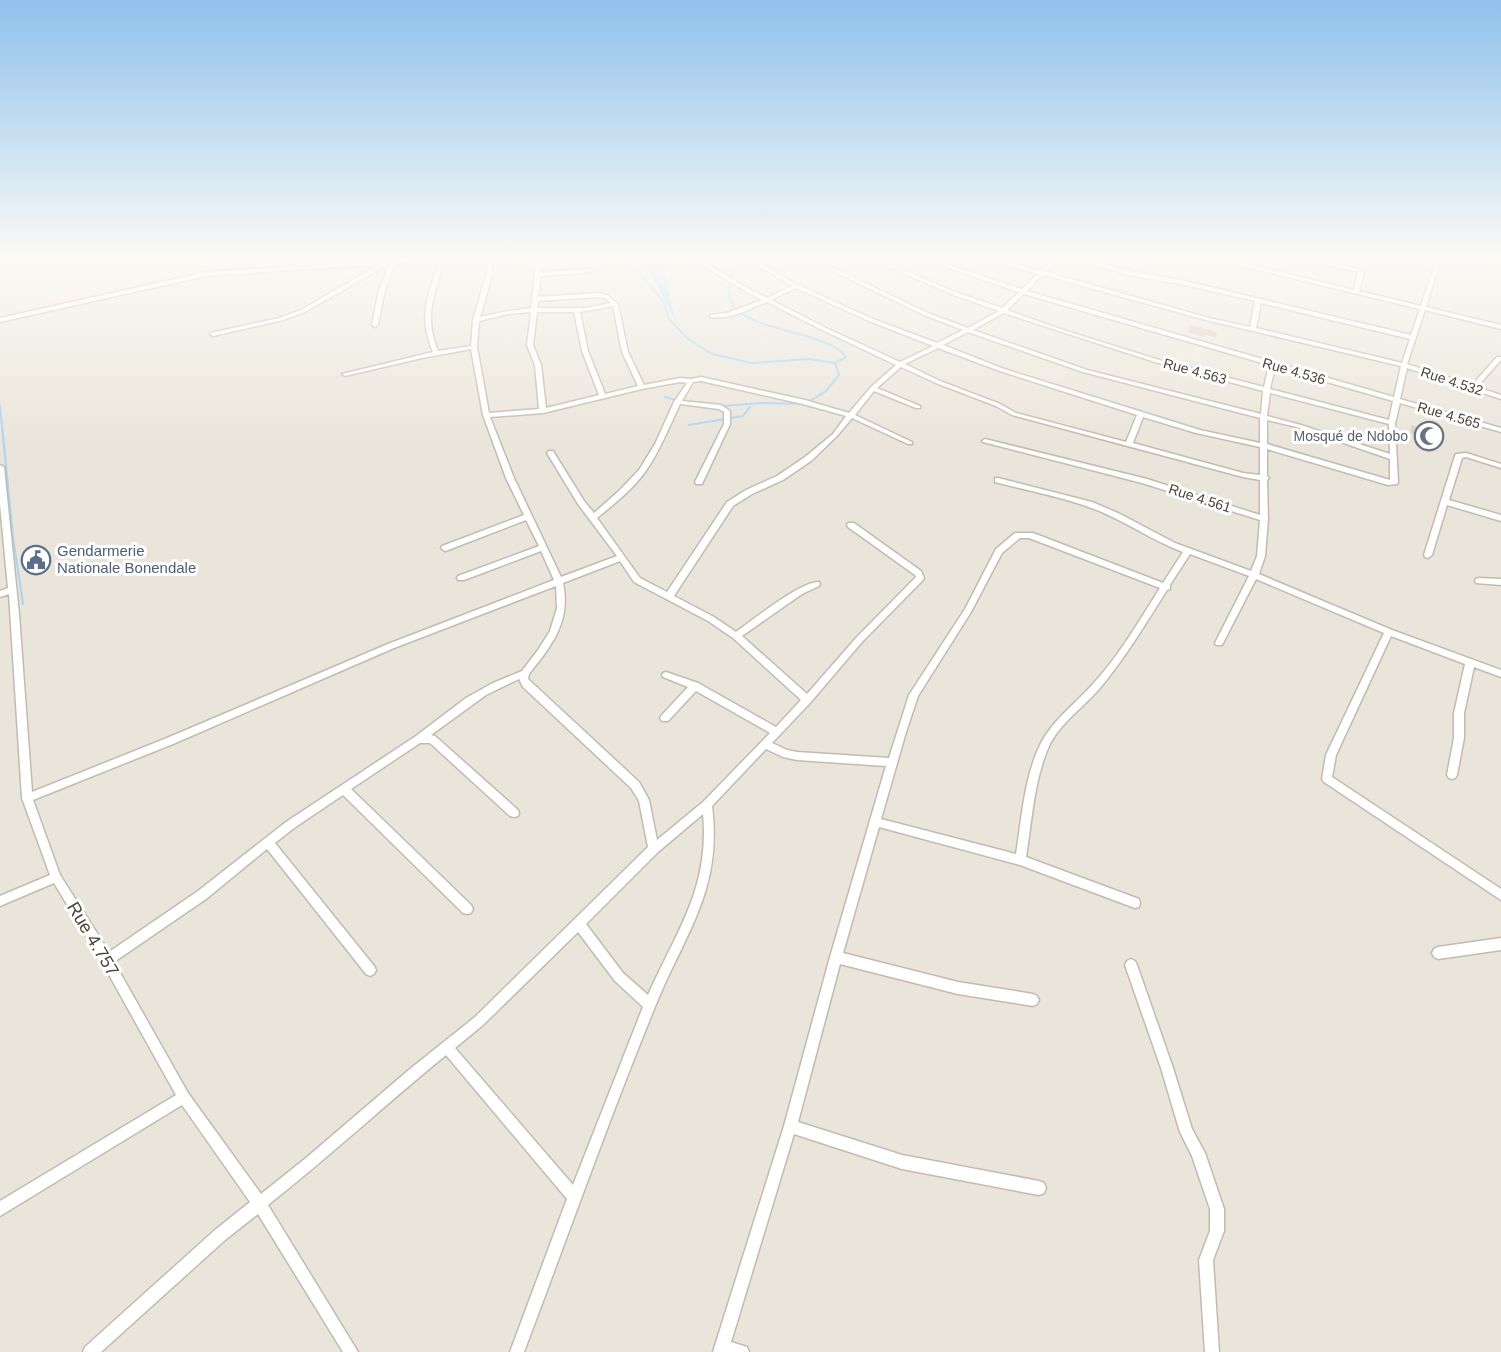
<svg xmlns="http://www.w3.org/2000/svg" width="1501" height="1352" font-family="Helvetica,sans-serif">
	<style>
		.residential { fill: #eae5da }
		.education { fill: #efe8d6 }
		.medical { fill: #f6e3e0 }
		.water { fill: #a9d4f2 }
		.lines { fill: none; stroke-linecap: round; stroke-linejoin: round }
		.stream { stroke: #a9d4f2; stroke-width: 2 }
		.building { fill: #d8cfc1 }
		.minor-casing { stroke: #c2bbae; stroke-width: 3 }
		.minor { fill: #fff; fill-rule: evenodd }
		.labels { text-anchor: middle; stroke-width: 6; stroke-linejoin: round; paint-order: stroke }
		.far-street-label { font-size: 14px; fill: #4b4439; stroke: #fff }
		.far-worship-label { font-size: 14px; fill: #5b616d; stroke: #fff; text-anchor: end }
		.service-label { font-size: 15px; fill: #4e5e75; stroke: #fff; text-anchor: start }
		.near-street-label { font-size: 18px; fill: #4b4439; stroke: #fff }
	</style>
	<rect width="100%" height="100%" fill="#f6f3ec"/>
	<polygon class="residential" points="0,256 642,256 674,318 660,256 1501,256 1501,1352 0,1352"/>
	<polygon class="education" points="1194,344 1205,347 1199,362 1188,358 1182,366 1168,362 1180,351 1190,354"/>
	<polygon class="medical" points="113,279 112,295 50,308 47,293"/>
	<polygon class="water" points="642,256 660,256 675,320"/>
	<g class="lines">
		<g class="stream">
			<path d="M634 256 641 275 663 301 669 319 688 339 712 354 752 363 809 359 835 363 846 357C819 320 683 338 744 256"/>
			<polyline points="665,397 679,401"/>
			<polyline points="0,405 13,537 23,604"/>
			<polyline points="721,406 763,403 805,404 826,391 839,375 835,363"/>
			<polyline points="689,425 743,416 750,407"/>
		</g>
	</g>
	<g class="building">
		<polygon points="1191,325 1217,332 1216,337 1204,335 1204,337 1188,332"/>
		<polygon points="1411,425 1427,430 1428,450 1417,446 1415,435 1411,433"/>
	</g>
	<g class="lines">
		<g class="minor-casing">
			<g id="minor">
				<path d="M394 256 399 257 397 260 442 256H483L480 258 444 260C435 296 423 314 438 351L471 346 473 320 486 276 488 256H493L492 276 480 317 508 311 531 308 537 256H542L541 272 591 269 592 270 589 272 541 276 538 297 599 293 609 296 618 304 628 352 644 385 680 378 691 379 701 377 805 400 849 413 871 387 896 365 820 329 767 302C749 309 729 320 710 317V315L727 313 762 300 740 288 695 261H691L669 266 666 264 667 263 691 257 699 259 744 286 767 298 792 286 741 256H747L798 285 873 319 937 343 963 330 924 315 802 256H808L928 313 968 328 999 311 951 294 865 257V256H870L955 292 1002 308 1019 292 914 256H921L1022 289 1038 274 979 257V256H985L1041 271 1056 256H1061L1046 272 1209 318 1250 327 1255 301 1185 285 1129 275 1065 256H1072L1130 271 1185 281 1411 335 1420 309 1199 256H1207L1234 261 1239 256H1243L1239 262 1354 290 1358 272 1292 256H1300L1362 270 1364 273 1359 291 1421 306 1437 256H1442L1426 307 1501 325V329L1425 310 1407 364 1472 385 1497 357H1501V360L1477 387 1501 395V399L1407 368 1400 399 1501 428V432L1400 403 1395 423 1398 482 1397 484 1388 485 1267 449V476L1269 478 1267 480 1268 519 1265 556 1259 574 1392 630 1501 670V677L1474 667 1464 713V738L1457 775 1455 778 1452 779 1449 778 1447 775 1454 738V713L1465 664 1391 636 1336 755 1332 777 1501 889V900L1324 782 1322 779 1326 755 1384 633 1256 579 1222 645H1216L1215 643 1249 576 1190 554 1170 585V589L1167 590C1146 623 1126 657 1100 688 1084 707 1060 723 1049 746 1034 780 1032 820 1026 857L1139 899 1140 903 1139 907 1135 908 1020 865 879 827 843 953 958 982 1033 994 1037 996 1039 1000 1037 1004 1033 1006 958 994 840 964 798 1122 902 1155 1039 1181 1044 1183 1046 1188 1044 1193 1039 1195 902 1169 794 1134 731 1342 747 1347 749 1352H713L784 1126 830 957 886 766 797 760 783 757 766 749 712 806C721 877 696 918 667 979 655 1005 645 1032 634 1059 596 1156 561 1254 524 1352H510L567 1199 446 1055C386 1104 329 1157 268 1205L358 1352H343L258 1214 225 1240 101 1352H83L85 1347 215 1230 250 1202 182 1105 0 1216V1201L176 1095 103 964 54 883 0 906V896L50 875 22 798 9 594 0 597V591L8 588 0 504V465L4 467 19 614 32 792 167 738 388 644 554 580 541 551 464 580H458L457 578 458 576 539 546 526 520 448 550 445 551 441 548 442 546 524 515 506 478 483 415 471 349 422 358 345 376 342 374 433 352C417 314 429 297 439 260L395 263 384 294 378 325 375 327 372 325 378 294 389 264 305 312 283 320 213 336 210 334 211 333 279 318 301 310 380 264 206 276 0 322V318L206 272 391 260ZM1043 275 1206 320 1401 366 1394 397 1027 291ZM796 288 869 321 933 346 900 362 824 327 771 300ZM1024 294 1269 365 1264 387 1159 360 1060 329 1007 310ZM599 297 605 298 611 303 587 308H537L538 301ZM1261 303 1410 339 1402 363 1256 328ZM613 306 622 352 638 386 605 394 588 351 580 312ZM531 312 527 345 535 365 539 409 489 413 477 347 479 321 508 314ZM537 312H574L582 351 599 395 546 408 541 365 533 345ZM1004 313 1155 362 1263 391 1261 414 1087 370 973 330ZM968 332 1083 372 1260 418V443L1200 430 1004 369 943 345ZM938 348 1000 371 1137 415 1126 442 1016 413 1000 404 940 381 905 364ZM901 367 936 383 996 406 1012 415 1243 477 1260 480V515L1147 479 985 439 982 441 983 442 1142 483 1260 520 1257 556 1251 571 1175 543 1120 514 1092 502 998 478H995V482C1025 490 1057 496 1086 506 1120 517 1150 540 1183 552L1163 583 1033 533H1015L996 549 965 609 909 695 889 758 797 752 787 750 772 743 810 703 862 642 923 580 924 578 921 571 854 523H848L847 525 848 527 915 575 916 577 856 638 807 694 742 636 802 594 819 586 820 584 819 582C801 581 753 620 736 632L714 617 674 596 733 506 752 494 783 480 811 461 837 436 852 418 908 444H912V442L855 415 874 391 916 408H920V406L877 388ZM1275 367 1393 401 1389 420 1270 389ZM701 381 803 404 846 416 833 434 805 457 777 476 746 490 727 502 667 592 640 578 597 518C614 504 632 490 645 472 660 451 669 427 680 404L719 409 724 412V424L695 482 696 484H702L730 424V411L721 405 682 401 693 382ZM680 382 687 383 674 402 655 444 639 470 619 491 594 513 584 501 553 451H549L547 453 578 504 617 556 561 577 514 478 490 417 543 413 642 389ZM1270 393 1389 424 1390 454 1301 425 1267 416ZM1143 417 1196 433 1260 447V475L1243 473 1133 443ZM1267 420 1297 427 1390 459V480L1267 444ZM1020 538H1029L1160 588C1139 621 1119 656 1092 685 1075 704 1053 720 1041 743 1024 777 1022 817 1016 854L881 819 906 732 918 696 971 612 1002 553ZM620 561 634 582 708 621 733 638 801 700 776 727 698 683 666 672 663 673 662 675 663 677 688 687 662 715 660 718 662 721H668L696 691 770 733 703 802 657 840 649 800 639 782 528 679 529 674C552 645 571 622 563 583ZM556 586 557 608 550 631 538 650 522 671 493 683 466 698 416 736 286 822 198 891 109 952 60 875 33 800 173 744 394 648ZM519 679 523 687 631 788 639 801 648 847 475 1017 410 1069 306 1158 261 1194 188 1093 114 962 206 899 267 849 366 974 370 976 374 974 376 970 374 966 275 843 294 828 343 795 463 913 467 914 471 913 473 909 471 905 351 789 420 743H430L510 816 514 817 518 816 519 813 518 810 435 736 431 735 486 695ZM703 814C710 888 676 932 648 995L623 973 586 924 658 852ZM578 932 615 981 643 1007 573 1185 455 1048 483 1025Z"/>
				<polygon points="1466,453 1501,464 1501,468 1466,457 1462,458 1449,500 1501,515 1501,521 1447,505 1432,555 1428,558 1425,557 1424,555 1455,456 1456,454"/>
				<polygon points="1479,578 1501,579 1501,585 1476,583 1475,581 1476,579"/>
				<polygon points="1501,938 1501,950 1438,959 1434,957 1432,953 1434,949 1438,947"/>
				<polygon points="1131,959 1135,961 1137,965 1173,1068 1192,1129 1205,1153 1224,1209 1224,1231 1213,1260 1219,1352 1205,1352 1199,1260 1210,1231 1210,1209 1192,1156 1180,1132 1161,1068 1125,965 1127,961"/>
			</g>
		</g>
		<use href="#minor" class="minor"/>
	</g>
	<linearGradient id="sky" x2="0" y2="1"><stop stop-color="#8fc1ec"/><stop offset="0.58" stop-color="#fbfaf6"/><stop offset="1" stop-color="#fbfaf6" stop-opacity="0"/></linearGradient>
	<rect width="1501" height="445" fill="url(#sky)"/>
	<defs>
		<g id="mosque-ring" transform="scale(1.5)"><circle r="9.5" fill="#fff" stroke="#6b7280" stroke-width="1.5"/><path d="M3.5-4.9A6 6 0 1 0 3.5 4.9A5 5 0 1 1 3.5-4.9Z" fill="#6b7280"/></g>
		<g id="civic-ring" transform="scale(1.5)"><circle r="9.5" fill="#fff" stroke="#5c6f8a" stroke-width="1.5"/><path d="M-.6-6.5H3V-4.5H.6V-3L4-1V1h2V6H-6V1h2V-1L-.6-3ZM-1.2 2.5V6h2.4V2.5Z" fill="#5c6f8a"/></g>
	</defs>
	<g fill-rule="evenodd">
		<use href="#mosque-ring" x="1429" y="436"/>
		<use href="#civic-ring" x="36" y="560"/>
	</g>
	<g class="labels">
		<g class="far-street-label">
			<text transform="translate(1195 371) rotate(15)" y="5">Rue 4.563</text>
			<text transform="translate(1294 371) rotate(16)" y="5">Rue 4.536</text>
			<text transform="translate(1452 381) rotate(18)" y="5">Rue 4.532</text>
			<text transform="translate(1449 415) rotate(16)" y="5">Rue 4.565</text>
			<text transform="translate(1200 498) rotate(18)" y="5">Rue 4.561</text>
		</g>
		<g class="far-worship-label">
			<text x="1408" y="441">Mosqué de Ndobo</text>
		</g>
		<g class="service-label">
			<text x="57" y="556">Gendarmerie<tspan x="57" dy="17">Nationale Bonendale</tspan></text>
		</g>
		<g class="near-street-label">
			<text transform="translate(93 939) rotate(59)" y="6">Rue 4.757</text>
		</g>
	</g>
</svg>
